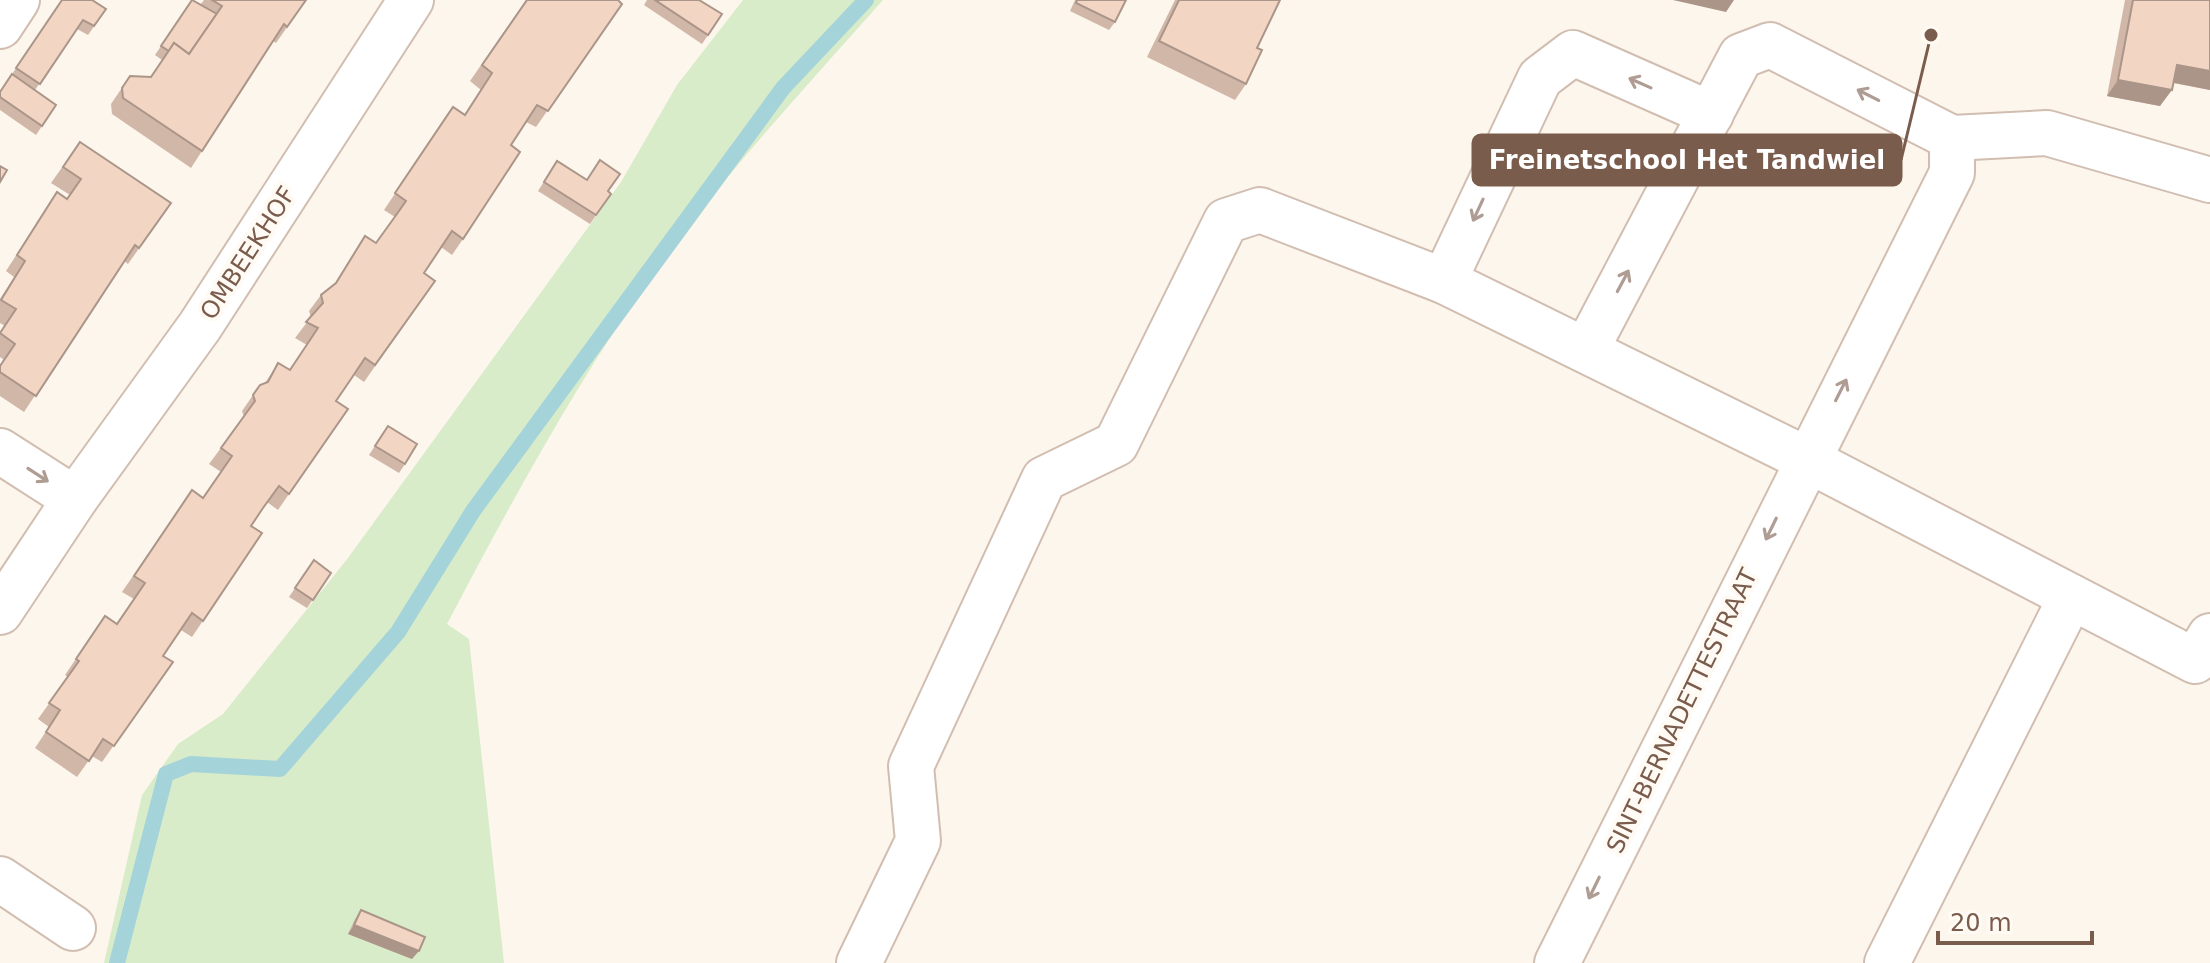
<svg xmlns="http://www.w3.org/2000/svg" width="2210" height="963" font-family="'DejaVu Sans',sans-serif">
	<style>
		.green { fill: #d8ecc9 }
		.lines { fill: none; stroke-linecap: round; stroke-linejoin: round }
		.stream { stroke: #a5d3da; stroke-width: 16 }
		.street-casing { stroke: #d1beb0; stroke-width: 48 }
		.street { stroke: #fff; stroke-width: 44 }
		.wall { fill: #d1b7a8 }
		.shaded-wall { fill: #aa9588 }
		.building { fill: #f3d5c3; stroke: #aa9588; stroke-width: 2 }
		.oneway { stroke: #af9d94 }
		.labels { text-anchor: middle; stroke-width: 8; stroke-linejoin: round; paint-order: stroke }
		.street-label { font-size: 24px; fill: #7a5c4d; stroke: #fffaf3 }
		.leader { fill: none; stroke: #7a5c4d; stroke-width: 3 }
		.callout-dot { fill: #7a5c4d; stroke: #fffaf3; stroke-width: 3 }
		.callout { fill: #7a5c4d; stroke: #7a5c4d; stroke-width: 3 }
		.callout-label { font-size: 26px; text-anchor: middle; font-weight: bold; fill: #fff }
	</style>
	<rect width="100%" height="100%" fill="#fdf6ec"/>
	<path class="green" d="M743 0H883C804 89 722 177 653 274 575 385 510 504 447 624L469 639 504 963H104L142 795 178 744 223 714 348 558 621 182 677 85Z"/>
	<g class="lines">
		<polyline class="stream" points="117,963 166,774 191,764 280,769 398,632 473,511 783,88 866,0"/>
		<g class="street-casing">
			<g id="street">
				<polyline points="0,26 17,0"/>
				<polyline points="1952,138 2047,133 2210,180"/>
				<polyline points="1444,281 1540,78 1573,53 1711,114"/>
				<polyline points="0,451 75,499"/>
				<polyline points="0,612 75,499 200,326 411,0"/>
				<polyline points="0,879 73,928"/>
				<polyline points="859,963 918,841 911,766 1044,479 1116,444 1226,221 1260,210 1444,281 1806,459 2195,661 2210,636"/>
				<polyline points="1557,963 1952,173 1952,138 1770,45 1741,56 1586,350"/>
				<polyline points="1887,963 2071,597"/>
			</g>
		</g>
		<use href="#street" class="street"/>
	</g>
	<g class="wall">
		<polygon points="62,0 106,9 88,35 77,29 35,90 56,105 36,135 0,110 0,92"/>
		<polygon points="192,0 201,4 204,0 306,0 276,43 273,41 191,168 112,114 111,104 130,76 151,77 162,60 155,55"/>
		<polygon points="526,0 622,4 536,127 526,122 511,145 463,239 452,255 441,247 424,273 435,281 364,382 354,375 336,401 289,494 278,510 267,502 251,526 262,533 192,637 181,630 163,656 173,662 102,762 92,756 77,777 35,748 49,727 38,719 68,677 65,675 105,616 117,624 134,599 122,592 192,490 203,498 221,472 209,464 244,417 242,411 260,385 265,383 278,363 289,370 307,345 295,338 311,317 309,311 321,295 334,285 365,236 376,243 395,217 384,210 453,107 464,115 481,90 470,81"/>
		<polygon points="647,0 699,0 722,14 702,44 644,5"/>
		<polygon points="1075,0 1126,0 1115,22 1109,30 1070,11"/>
		<polygon points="1175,0 1280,0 1257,48 1246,84 1235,100 1147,57"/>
		<polygon points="2125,0 2210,0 2210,90 2173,83 2160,106 2107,96"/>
		<polygon points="80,142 171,203 128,264 124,261 24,412 0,396 0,366 4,360 0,357 0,332 5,326 0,323 0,299 14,277 6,271 57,192 67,198 70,195 51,183"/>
		<polygon points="557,161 611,194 590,224 538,191"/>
		<polygon points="388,426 405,464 399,473 369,455"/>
		<polygon points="314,560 331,573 307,608 289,597"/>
		<polygon points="361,910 412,959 348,934 355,919"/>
	</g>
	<g class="shaded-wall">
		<polygon points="1673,0 1734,0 1726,12"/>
		<polygon points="2177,65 2210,71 2210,90 2165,81"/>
		<polygon points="2118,80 2172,90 2160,106 2107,96"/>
		<polygon points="354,925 419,951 412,959 348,934"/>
	</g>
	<g class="building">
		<polygon points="62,0 92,0 106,9 94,26 83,20 40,84 16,68"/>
		<polygon points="192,0 217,14 189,54 174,43 169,51 161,46"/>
		<polygon points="212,0 306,0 287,27 284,24 202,151 123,98 122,88 130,76 151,77 174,43 189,54 222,6"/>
		<polygon points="527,0 618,0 622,4 548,111 537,105 511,145 520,152 463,239 452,231 424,273 435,281 375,365 365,358 351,379 336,401 348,409 289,494 279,486 263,508 251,526 262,533 203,621 192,613 163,656 173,662 114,746 103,739 89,761 46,732 60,710 49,703 79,661 76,659 105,616 117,624 145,583 134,576 192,490 203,498 232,456 221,448 255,401 253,395 260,385 268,382 278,363 290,370 318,328 306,322 323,303 321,295 336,283 365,236 376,243 394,218 406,201 395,193 453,107 465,115 492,73 482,65"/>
		<polygon points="655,0 699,0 722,14 708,35"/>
		<polygon points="1077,0 1126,0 1115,22 1076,3"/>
		<polygon points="1179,0 1280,0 1257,48 1262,50 1246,84 1159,41"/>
		<polygon points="2133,0 2210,0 2210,71 2177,65 2172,90 2118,80"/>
		<polygon points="12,74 56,105 42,126 0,97 0,92"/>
		<polygon points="80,142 171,203 139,248 135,245 36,396 0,372 0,366 15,344 0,333 16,309 1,300 25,261 17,255 57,192 67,199 81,179 63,167"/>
		<polygon points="600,160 620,174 608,191 611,194 596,215 544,182 557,161 587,180"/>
		<polygon points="0,166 7,170 0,182"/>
		<polygon points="388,426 417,444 405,464 375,446"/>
		<polygon points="314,560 331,573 313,600 295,588"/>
		<polygon points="361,910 425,937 419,951 354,925"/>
	</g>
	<defs><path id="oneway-shaft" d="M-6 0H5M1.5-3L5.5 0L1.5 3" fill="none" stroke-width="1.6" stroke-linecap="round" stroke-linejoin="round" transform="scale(2)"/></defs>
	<g class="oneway">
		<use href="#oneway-shaft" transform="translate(1640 83) rotate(-156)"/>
		<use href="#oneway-shaft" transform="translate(1868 95) rotate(-153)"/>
		<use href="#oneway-shaft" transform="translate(1478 210) rotate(115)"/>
		<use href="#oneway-shaft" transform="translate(1623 281) rotate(-62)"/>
		<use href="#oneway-shaft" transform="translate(1841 390) rotate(-63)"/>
		<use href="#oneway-shaft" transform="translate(38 475) rotate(33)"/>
		<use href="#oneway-shaft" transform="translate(1771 529) rotate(116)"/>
		<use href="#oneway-shaft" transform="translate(1594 888) rotate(116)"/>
	</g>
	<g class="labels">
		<g class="street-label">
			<text transform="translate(248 253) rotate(-57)" y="8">OMBEEKHOF</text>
			<text transform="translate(1682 711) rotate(-64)" y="8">SINT-BERNADETTESTRAAT</text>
		</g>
	</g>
	<path class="leader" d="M1931 35L1901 160"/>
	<circle class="callout-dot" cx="1931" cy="35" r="8"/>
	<rect class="callout" x="1473" y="135" width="428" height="50" rx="8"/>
	<g class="callout-label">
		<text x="1687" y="169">Freinetschool Het Tandwiel</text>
	</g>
	<path d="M1938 931v12h154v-12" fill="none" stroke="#7a5c4d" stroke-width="4"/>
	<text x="1950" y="931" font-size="24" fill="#7a5c4d" stroke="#fffaf3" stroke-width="6" paint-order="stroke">20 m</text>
</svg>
